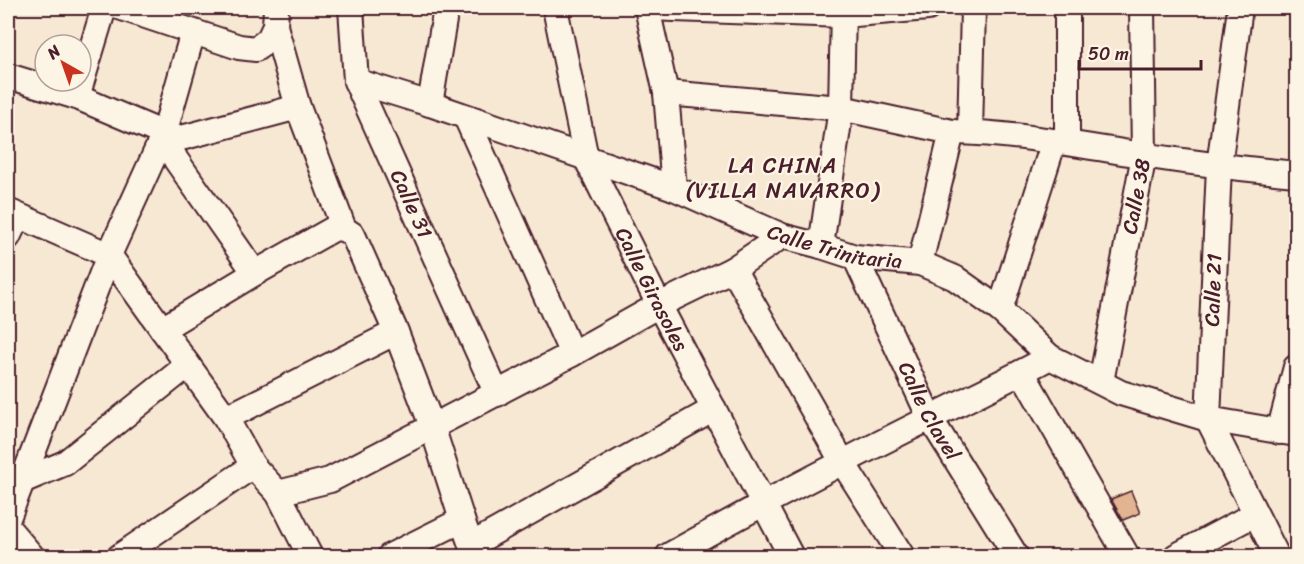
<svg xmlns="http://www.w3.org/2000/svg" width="1304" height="564" font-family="Sriracha,sans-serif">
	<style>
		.building { fill: #e2b492; stroke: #4a1f2b; stroke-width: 1.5 }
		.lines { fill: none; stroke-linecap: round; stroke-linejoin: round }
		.minor-casing { stroke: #4a1f2b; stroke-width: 28 }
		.minor { stroke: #fcf5e5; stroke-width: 24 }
		.labels { text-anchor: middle; stroke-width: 4.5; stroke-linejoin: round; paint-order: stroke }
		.street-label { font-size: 21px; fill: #4a1f2b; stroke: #fcf5e5 }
		.neighbourhood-label { font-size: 22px; letter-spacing: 1.5px; fill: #4a1f2b; stroke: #fcf5e5 }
	</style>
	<rect width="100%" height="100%" fill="#f7e8d4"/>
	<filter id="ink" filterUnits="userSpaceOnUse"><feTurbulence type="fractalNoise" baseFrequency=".0167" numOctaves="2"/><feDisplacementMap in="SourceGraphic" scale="12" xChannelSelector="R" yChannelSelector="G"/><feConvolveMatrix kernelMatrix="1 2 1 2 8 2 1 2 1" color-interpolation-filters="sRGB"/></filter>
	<g filter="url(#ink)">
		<polygon class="building" points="1131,491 1140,513 1123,520 1111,499"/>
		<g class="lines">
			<g class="minor-casing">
				<g id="minor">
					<polyline points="122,8 239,47 256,49 269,39 275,26 276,8"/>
					<path id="s1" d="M351 8 356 81 497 394"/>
					<path id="s2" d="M555 8 586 158 659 305 791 556"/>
					<polyline points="647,8 843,15 928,8"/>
					<polyline points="647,8 666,93 674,188"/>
					<polyline points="1067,8 1067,142"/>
					<polyline points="1240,8 1219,166 1208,419 1277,556"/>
					<polyline points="275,26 298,107 344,229"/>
					<polyline points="193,32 164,134 176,160 255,273"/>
					<polyline points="8,76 77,97 164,134 109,255 8,518"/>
					<path id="s3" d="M356 81 430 104 674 188 782 236 821 246 855 257 920 263 955 278 1000 310 1050 357 1121 393 1208 419 1296 434"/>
					<path d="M666 93 841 108 952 132C1015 133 1079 145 1142 155 1194 163 1245 169 1296 174"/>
					<polyline points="77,97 104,8"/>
					<polyline points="430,104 446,8"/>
					<polyline points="466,117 572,354"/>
					<polyline points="970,132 973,8"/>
					<polyline points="164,134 176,138 185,137 298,107"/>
					<polyline points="8,211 109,255 226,418 253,466 120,556"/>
					<polyline points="8,237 18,216"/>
					<polyline points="821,246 841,108 843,8"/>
					<path id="s4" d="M855 257 930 418 1016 556"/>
					<polyline points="920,263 952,132"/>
					<polyline points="733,269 843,463 902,556"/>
					<polyline points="1000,310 1054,141"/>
					<polyline points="162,329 255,273 335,228 344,229 353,235 396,332 432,426 462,520 475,556"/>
					<polyline points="1022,372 1127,556"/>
					<path id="s5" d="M1101 382 1144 155 1142 8"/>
					<polyline points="226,418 396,332"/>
					<polyline points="1279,432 1296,367"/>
					<polyline points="253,466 278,493 330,480 572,354 659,305 733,269 782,236"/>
					<polyline points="22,481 65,463 188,365"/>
					<polyline points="278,493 310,556"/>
					<polyline points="8,528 32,556"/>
					<polyline points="471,545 714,409"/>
					<polyline points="390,556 462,520"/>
					<path d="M668 556C753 508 840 463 928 419 969 398 1010 379 1050 357"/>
					<polyline points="1176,556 1255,514"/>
				</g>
			</g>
			<use href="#minor" class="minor"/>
		</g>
	</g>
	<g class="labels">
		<g class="street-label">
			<text dy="7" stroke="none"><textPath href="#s5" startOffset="189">Calle 38</textPath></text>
			<text dy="7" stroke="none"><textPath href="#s1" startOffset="208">Calle 31</textPath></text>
			<text dy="7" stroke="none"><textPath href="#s3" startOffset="508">Calle Trinitaria</textPath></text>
			<text dy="7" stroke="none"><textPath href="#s2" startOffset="300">Calle Girasoles</textPath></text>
			<text transform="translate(1213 290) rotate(-88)" y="7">Calle 21</text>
			<text dy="7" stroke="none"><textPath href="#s4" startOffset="171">Calle Clavel</textPath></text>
		</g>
		<g class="neighbourhood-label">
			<text x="783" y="173">LA CHINA<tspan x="783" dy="25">(VILLA NAVARRO)</tspan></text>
		</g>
	</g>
	<rect width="1304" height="564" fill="none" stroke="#fcf5e5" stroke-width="30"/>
	<rect x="15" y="15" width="1274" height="534" fill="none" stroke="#4a1f2b" stroke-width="2" filter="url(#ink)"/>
	<g transform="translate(63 63) rotate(320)"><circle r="28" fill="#fcf5e5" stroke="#b59f9b" stroke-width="1.5"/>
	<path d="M0-4.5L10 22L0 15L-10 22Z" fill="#c8321e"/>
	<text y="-9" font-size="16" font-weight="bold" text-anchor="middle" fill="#4a1f2b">N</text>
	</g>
	<path d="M1079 60v9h122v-9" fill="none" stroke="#4a1f2b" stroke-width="3"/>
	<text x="1088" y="60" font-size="18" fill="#4a1f2b" stroke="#fcf5e5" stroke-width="4.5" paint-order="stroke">50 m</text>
</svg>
